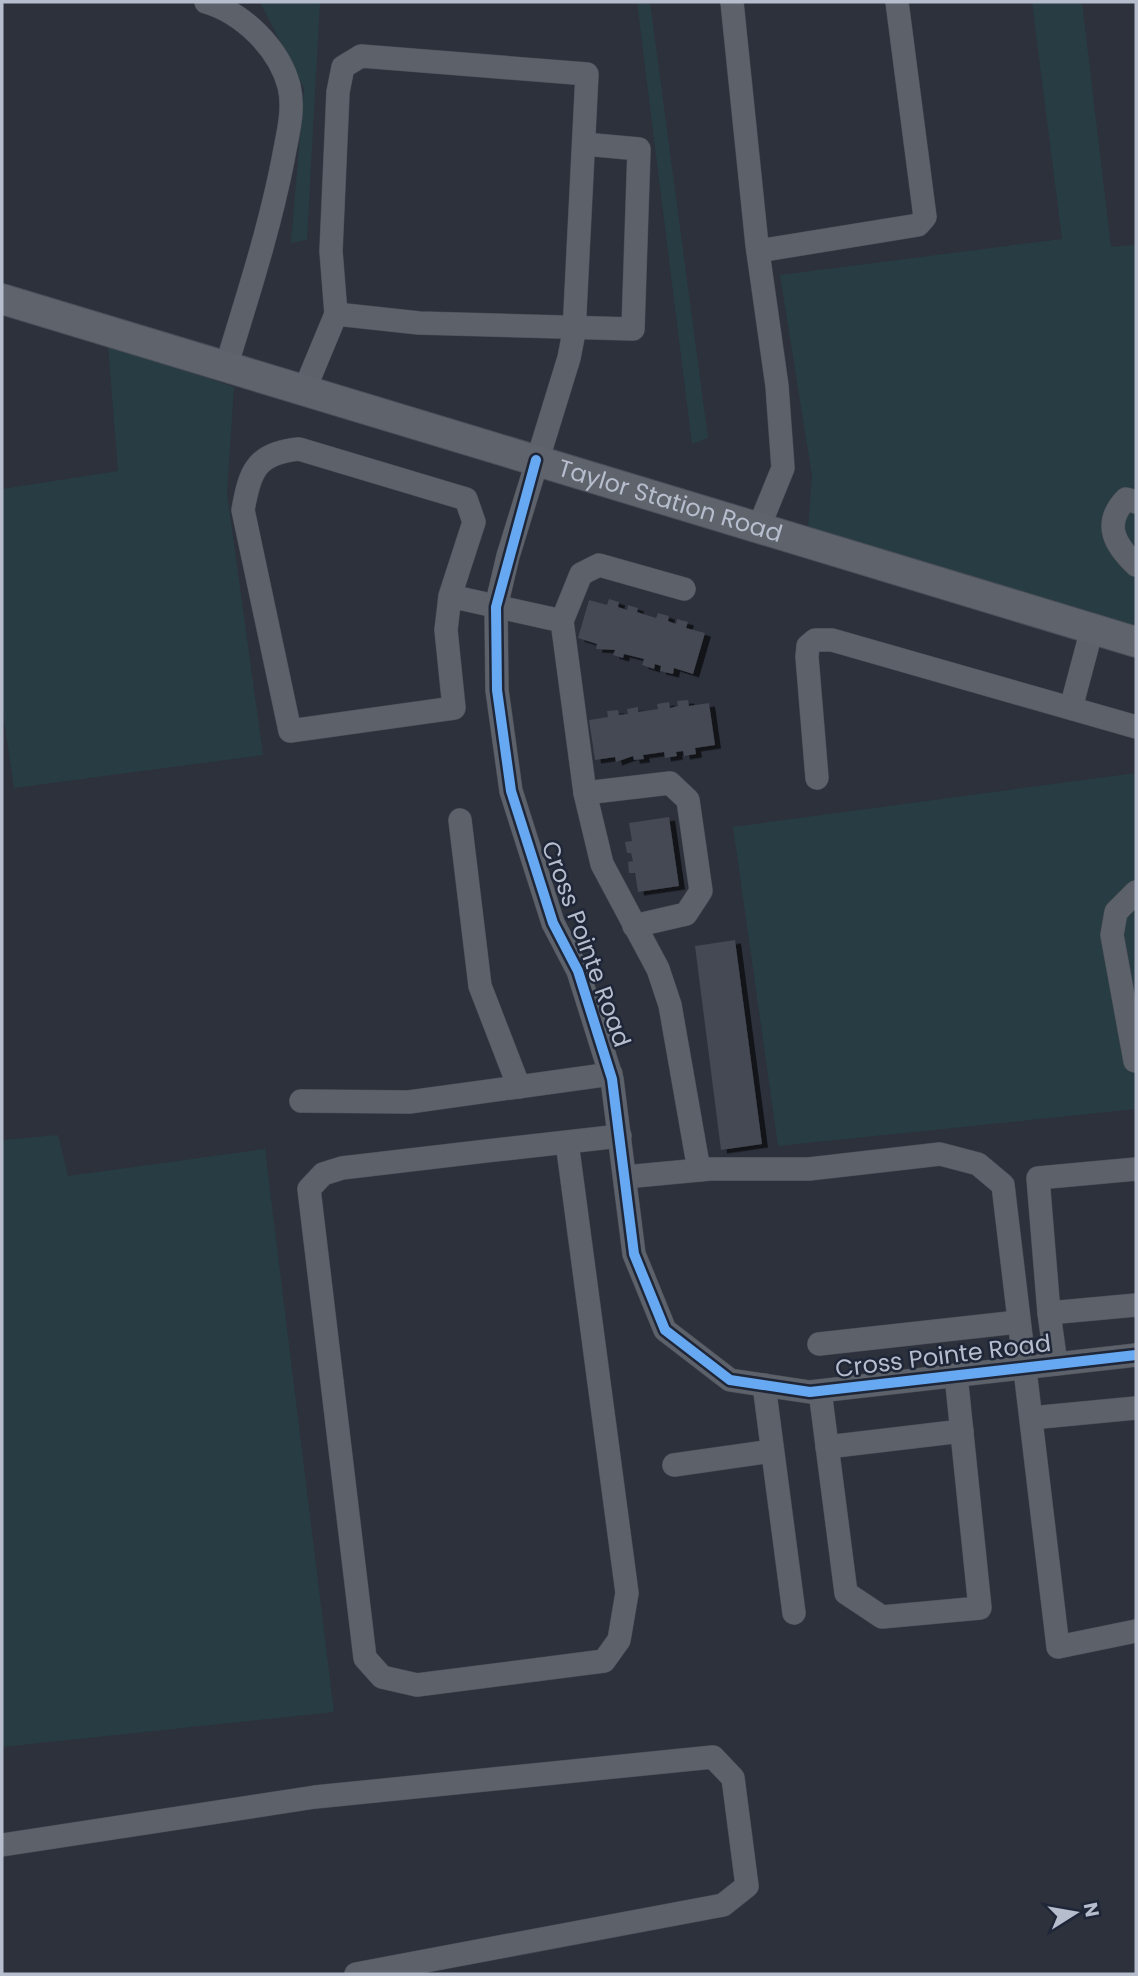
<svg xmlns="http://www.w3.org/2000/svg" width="1138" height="1976" font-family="Poppins,sans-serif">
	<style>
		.green { fill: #283c43 }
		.building { fill: #444852; filter: url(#shadow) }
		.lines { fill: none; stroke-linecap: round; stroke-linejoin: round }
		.minor-casing { stroke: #484c54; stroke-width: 24 }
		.major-casing { stroke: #4a4e59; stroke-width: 32 }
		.minor { stroke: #5c616a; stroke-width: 23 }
		.major { stroke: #5f636b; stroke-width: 30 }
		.cycleway-casing { stroke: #1e2638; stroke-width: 15 }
		.cycleway { stroke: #66a8f1; stroke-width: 10 }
		.labels { text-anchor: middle; stroke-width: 5; stroke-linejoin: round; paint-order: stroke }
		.street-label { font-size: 24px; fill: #b6bdcd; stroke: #1e2638 }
	</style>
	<defs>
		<filter id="shadow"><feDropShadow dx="6" dy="3.5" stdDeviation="0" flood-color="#0009"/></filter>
	</defs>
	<rect width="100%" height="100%" fill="#2c313c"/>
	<g class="green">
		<polygon points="260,2 320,2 307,240 291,243 304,88"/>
		<polygon points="637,2 650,2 708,438 692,444"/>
		<polygon points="1032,2 1082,2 1111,247 1136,245 1136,631 808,528 812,476 780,275 1062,239"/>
		<polygon points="108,345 234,387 227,493 263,755 14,788 2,706 2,489 118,471"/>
		<polygon points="1136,773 1136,1109 778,1146 733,827"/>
		<polygon points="58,1135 68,1176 265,1149 334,1712 2,1747 2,1140"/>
	</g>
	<g class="building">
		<polygon points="609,599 619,602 618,607 627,610 628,605 638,608 637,612 656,618 658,613 669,616 668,621 676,624 677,619 688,622 686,628 705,633 693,674 674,668 673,674 660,671 661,666 655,664 654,669 642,665 644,659 624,654 623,658 613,655 615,650 596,649 597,644 578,638 589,600 607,605"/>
		<polygon points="688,700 689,706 709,703 715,745 695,748 696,754 684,756 683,751 676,752 677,756 665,758 664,752 643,755 644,759 634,760 633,756 616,762 615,757 595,760 589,720 608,717 607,711 618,710 619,715 628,714 627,709 638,707 638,712 658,709 657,704 669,702 670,708 678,706 677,701"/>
		<polygon points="669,817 679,886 638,892 635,873 629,873 628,862 633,861 631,853 627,853 625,842 632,841 629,823"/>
		<polygon points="735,940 762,1144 721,1150 695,946"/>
	</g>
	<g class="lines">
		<g class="minor-casing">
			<g id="minor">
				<path d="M206 2C243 13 279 48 289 86 295 111 287 136 283 160 269 231 247 298 226 367"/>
				<polyline points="732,2 757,245 777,386 783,468 759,527"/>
				<polyline points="758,251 918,225 925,217 897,2"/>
				<polyline points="336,314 419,323 633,329 639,149 584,144"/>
				<polyline points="304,391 336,314 331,251 338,92 343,67 361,56 587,74 574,332 569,358 508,556 496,607 497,690 511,791 553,923 578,971 612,1079 634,1254 665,1330 730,1380 810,1392 1136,1355"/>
				<path d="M1136 502 1126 499C1102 524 1115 545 1136 565"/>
				<path d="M450 596 446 630 454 708 290 731 243 510C250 471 256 453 299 449L466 499 474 522 450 596 562 621 585 793 602 864 658 969 670 1005 699 1170"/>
				<polyline points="562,621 581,574 599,565 684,589"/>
				<polyline points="1071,708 1092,629"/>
				<polyline points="817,778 807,657 808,646 815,640 832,640 1136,727"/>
				<polyline points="585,793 670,783 688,800 701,891 686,914 634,926"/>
				<polyline points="460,820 480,986 519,1087"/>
				<polyline points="1135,1061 1112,935 1116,912 1136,892"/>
				<polyline points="301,1101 409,1102 611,1074"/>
				<path d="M567 1142 627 1593 619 1640 604 1661 417 1685 382 1677 365 1658 309 1189 323 1174 342 1168C435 1157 527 1146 620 1136"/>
				<polyline points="625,1177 710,1169 809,1169 940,1154 978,1164 1003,1185 1058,1647 1136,1631"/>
				<polyline points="1049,1313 1038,1178 1136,1169"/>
				<polyline points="819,1344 1018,1322"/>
				<polyline points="1056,1364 1049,1313 1136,1305"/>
				<polyline points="764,1385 794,1613"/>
				<polyline points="820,1391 846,1593 882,1617 980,1608 956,1375"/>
				<polyline points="1031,1418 1136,1408"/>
				<polyline points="827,1447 962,1431"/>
				<polyline points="674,1465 772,1451"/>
				<polyline points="2,1845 315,1797 713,1757 733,1778 747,1886 723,1905 356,1974"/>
			</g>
		</g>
		<g class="major-casing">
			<g id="major">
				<path id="s1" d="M2 299 1136 642"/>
			</g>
		</g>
		<use href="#minor" class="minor"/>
		<use href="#major" class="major"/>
		<g class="cycleway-casing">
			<polyline id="cycleway" points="536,460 496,607 497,690 511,791 553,923 578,971 612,1079 634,1254 665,1330 730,1380 810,1392 1136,1355"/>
		</g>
		<use href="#cycleway" class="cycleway"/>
	</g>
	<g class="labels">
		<g class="street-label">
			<text dy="8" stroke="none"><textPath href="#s1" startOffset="698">Taylor Station Road</textPath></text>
			<text transform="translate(586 944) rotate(70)" y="8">Cross Pointe Road</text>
			<text transform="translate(943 1356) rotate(-7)" y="8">Cross Pointe Road</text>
		</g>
	</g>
	<rect width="1138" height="1976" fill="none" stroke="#b6bdcd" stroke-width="7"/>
	<g transform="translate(1075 1913) rotate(79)" stroke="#1e2638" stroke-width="5" paint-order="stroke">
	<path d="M0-5L12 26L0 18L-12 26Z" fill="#b6bdcd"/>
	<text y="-10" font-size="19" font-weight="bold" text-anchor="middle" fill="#b6bdcd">N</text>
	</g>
</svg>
